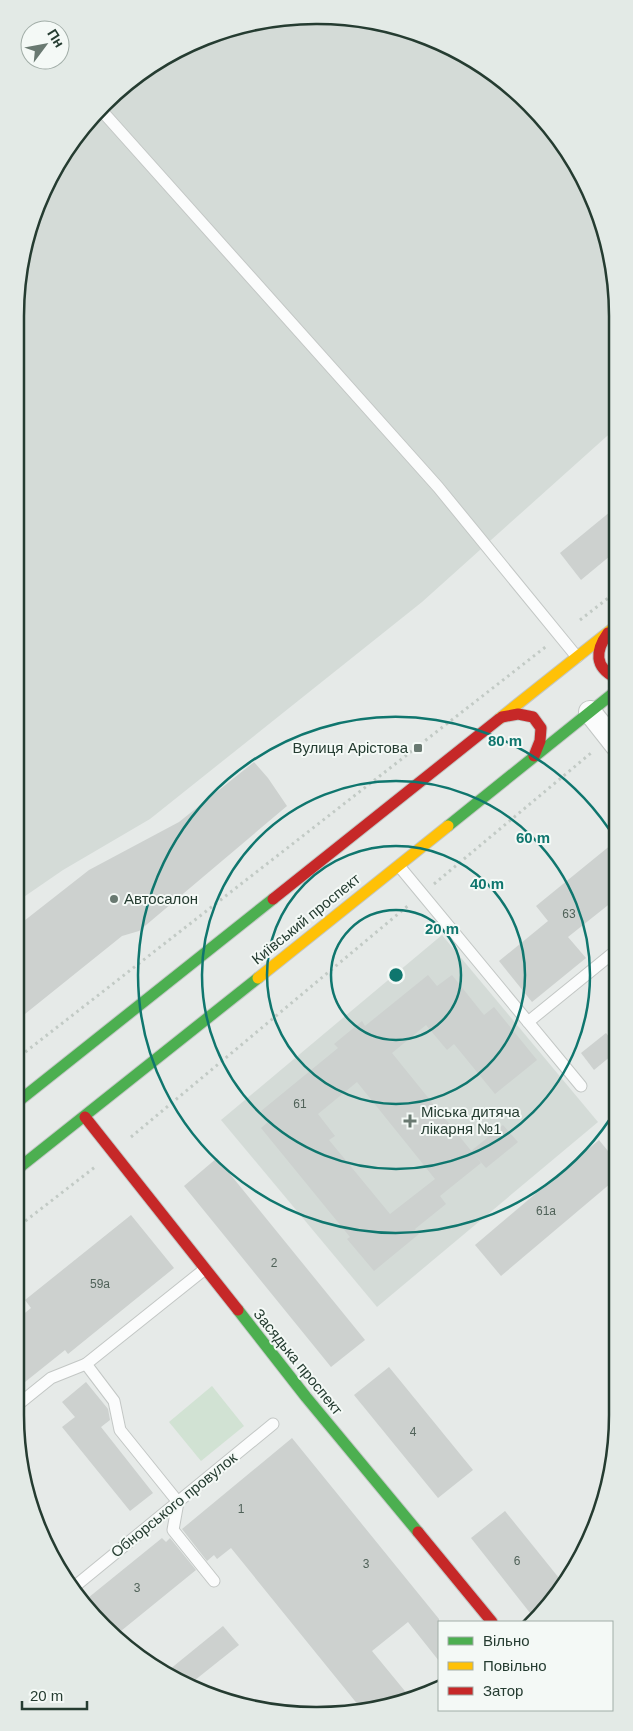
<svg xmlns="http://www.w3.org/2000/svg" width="633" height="1731" font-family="Arial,sans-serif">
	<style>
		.built { fill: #d4dbd7 }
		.green { fill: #d1e2d3 }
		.building { fill: #cdd1cf; fill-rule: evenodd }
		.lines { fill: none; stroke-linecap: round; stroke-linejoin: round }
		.lane-casing { stroke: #c3c7c5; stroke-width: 13 }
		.street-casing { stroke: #c3c7c5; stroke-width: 24 }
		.fast-casing { stroke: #c2c7c5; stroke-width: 13 }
		.slow-casing { stroke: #c2c7c5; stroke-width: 13 }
		.jam-casing { stroke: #c2c7c5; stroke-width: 13 }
		.path { stroke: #c2cac5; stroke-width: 3; stroke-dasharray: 2.5 4; stroke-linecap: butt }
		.lane { stroke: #fbfcfc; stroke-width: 11 }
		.street { stroke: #fbfcfc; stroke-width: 22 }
		.fast { stroke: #4caf50; stroke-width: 11 }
		.slow { stroke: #ffc107; stroke-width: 11 }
		.jam { stroke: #c62828; stroke-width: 11 }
		.ring { fill: none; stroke: #0f766e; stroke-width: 2.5 }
		.poi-dot { fill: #697971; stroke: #f4f9f6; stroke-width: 2 }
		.labels { text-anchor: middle; stroke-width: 4; stroke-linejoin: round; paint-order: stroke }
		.number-label { font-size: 12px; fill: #506259 }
		.poi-label { font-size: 15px; fill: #253c31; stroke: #f4f9f6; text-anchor: start }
		.street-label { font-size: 15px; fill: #253c31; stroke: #f4f9f6 }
		.rim { fill: none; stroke: #253c31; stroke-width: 2.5 }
		.centre { fill: #0f766e; stroke: #f4f9f6; stroke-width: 2.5 }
		.ring-label { font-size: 15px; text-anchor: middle; font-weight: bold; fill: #0f766e; stroke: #f4f9f6; stroke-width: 4; stroke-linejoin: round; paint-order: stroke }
	</style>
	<rect width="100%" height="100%" fill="#e6eae8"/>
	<g class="built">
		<polygon points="277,18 395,25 484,66 543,117 587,183 615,277 616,428 422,602 150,819 63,870 15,903 15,316 25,238 77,133 166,55"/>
		<polygon points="442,935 598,1122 377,1307 221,1120"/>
	</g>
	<polygon class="green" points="212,1386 244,1426 201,1461 169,1422"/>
	<g class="building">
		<polygon points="616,507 616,551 581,580 560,553"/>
		<polygon points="254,762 268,778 287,806 139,931 122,936 15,1022 15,928 89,870 179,822"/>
		<polygon points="617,840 617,898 568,937 586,958 532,1002 499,961 548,921 536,906"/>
		<path d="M428 975 437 986 452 975 484 1015 494 1007 537 1060 495 1094 454 1044 447 1050 426 1025 392 1053 481 1163 440 1196 446 1204 415 1229 419 1234 374 1271 347 1239 350 1237 261 1128 269 1121 261 1111 338 1048 334 1044 362 1021 365 1026ZM357 1082 435 1179 390 1214 329 1140 335 1136 318 1114Z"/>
		<polygon points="606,1033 617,1047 617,1051 594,1070 581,1053"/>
		<polygon points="503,1125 518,1142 486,1168 471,1151"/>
		<polygon points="599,1140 617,1162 617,1178 501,1276 475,1245"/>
		<polygon points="217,1158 365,1340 331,1367 184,1186"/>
		<polygon points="131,1215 174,1268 68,1354 65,1350 15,1390 15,1321 31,1308 25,1300"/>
		<polygon points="389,1367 473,1470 438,1498 354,1395"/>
		<polygon points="86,1382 108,1409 110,1420 101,1427 153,1493 130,1511 62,1427 75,1417 62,1402"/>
		<polygon points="292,1438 439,1619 439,1661 408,1622 372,1651 409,1696 376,1710 363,1711 231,1548 217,1559 214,1555 207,1561 182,1529"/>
		<polygon points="505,1511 563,1583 556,1598 534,1618 471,1538"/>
		<polygon points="162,1538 166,1542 170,1538 196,1570 116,1635 90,1613 83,1602"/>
		<polygon points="223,1626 239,1645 190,1684 164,1674"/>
	</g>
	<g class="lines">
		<g class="lane-casing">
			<g id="lane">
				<polyline points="102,111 438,487 577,657"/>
				<polyline points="399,866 581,1086"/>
				<polyline points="528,1022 613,953 617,957"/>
				<polyline points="205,1269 86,1364 114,1401 120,1430 178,1502 173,1530 214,1581"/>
				<polyline points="15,1407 51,1378 86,1364"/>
				<polyline points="74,1587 273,1424"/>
			</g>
		</g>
		<g class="street-casing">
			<polyline id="street" points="590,712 616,745"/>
		</g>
		<g class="fast-casing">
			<g id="fast">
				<polyline points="448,826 616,691"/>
				<polyline points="15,1104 273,899"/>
				<polyline points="15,1171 258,978"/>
				<polyline points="238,1310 306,1397 418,1532"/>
			</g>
		</g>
		<g class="slow-casing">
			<g id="slow">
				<polyline points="499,719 616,626"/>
				<polyline points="258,978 448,826"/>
			</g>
		</g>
		<g class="jam-casing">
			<g id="jam">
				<path d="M608 633C595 651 594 667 616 678"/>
				<polyline points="502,717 518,714 533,717 541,728 540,741 534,756"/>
				<polyline points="273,899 499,719"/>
				<polyline points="85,1117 238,1310"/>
				<polyline points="418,1532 492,1622"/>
			</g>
		</g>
		<g class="path">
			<polyline points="580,620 616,592"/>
			<polyline points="434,884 591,753"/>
			<polyline points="15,1060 548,645"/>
			<polyline points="131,1137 410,904"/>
			<polyline points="15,1229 95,1167"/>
		</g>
		<use href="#lane" class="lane"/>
		<use href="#street" class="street"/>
		<use href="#fast" class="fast"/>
		<use href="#slow" class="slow"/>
		<use href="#jam" class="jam"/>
	</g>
	<g class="ring">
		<circle cx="396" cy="975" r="65"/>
		<circle cx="396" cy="975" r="129"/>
		<circle cx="396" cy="975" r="194"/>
		<path d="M617 1108A258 258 0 1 1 616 840"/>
	</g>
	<g class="poi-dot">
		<rect x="413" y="743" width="10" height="10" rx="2.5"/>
		<circle cx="114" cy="899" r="5"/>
		<path d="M407.5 1113.5h5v5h5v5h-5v5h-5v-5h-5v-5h5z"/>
	</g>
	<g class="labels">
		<g class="number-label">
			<text x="569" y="918">63</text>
			<text x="300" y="1108">61</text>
			<text x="546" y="1215">61а</text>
			<text x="274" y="1267">2</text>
			<text x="100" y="1288">59а</text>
			<text x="413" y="1436">4</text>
			<text x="241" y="1513">1</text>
			<text x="517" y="1565">6</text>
			<text x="366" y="1568">3</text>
			<text x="137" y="1592">3</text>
		</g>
		<g class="poi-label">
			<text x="408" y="753" text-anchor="end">Вулиця Арістова</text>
			<text x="124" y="904">Автосалон</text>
			<text x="421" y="1117">Міська дитяча<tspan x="421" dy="17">лікарня №1</tspan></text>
		</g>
		<g class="street-label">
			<text transform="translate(306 919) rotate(-39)" y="5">Київський проспект</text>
			<text transform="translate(298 1362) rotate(51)" y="5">Засядька проспект</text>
			<text transform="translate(174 1505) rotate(-39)" y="5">Обнорського провулок</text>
		</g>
	</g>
	<path d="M0 0H633V1731H0ZM316 24H317A292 292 0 0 1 609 316V1415A292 292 0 0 1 317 1707H316A292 292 0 0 1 24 1415V316A292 292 0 0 1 316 24Z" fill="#e3eae6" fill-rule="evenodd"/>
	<path class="rim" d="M316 24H317A292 292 0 0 1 609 316V1415A292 292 0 0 1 317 1707H316A292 292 0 0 1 24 1415V316A292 292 0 0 1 316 24Z"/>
	<circle cx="396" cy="975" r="8" class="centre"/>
	<g class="ring-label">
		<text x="505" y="746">80 m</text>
		<text x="533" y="843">60 m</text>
		<text x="487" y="889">40 m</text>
		<text x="442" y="934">20 m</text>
	</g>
	<rect x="438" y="1621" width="175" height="90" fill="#f4f9f6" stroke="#a1ada7"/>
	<rect x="448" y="1637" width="25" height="8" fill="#4caf50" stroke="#a1ada7"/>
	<text x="483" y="1646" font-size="15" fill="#253c31">Вільно</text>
	<rect x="448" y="1662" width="25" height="8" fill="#ffc107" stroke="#a1ada7"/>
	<text x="483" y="1671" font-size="15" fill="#253c31">Повільно</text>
	<rect x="448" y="1687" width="25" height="8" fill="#c62828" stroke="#a1ada7"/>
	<text x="483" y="1696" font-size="15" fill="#253c31">Затор</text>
	<g transform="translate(45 45) rotate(58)"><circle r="24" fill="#f4f9f6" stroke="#a1ada7"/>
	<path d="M0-4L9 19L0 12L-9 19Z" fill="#697971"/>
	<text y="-8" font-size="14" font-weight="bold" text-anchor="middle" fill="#253c31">Пн</text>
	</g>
	<path d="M22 1701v8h65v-8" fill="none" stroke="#253c31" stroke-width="2.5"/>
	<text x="30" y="1701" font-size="15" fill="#253c31" stroke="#f4f9f6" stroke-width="4" paint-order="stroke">20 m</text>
</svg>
